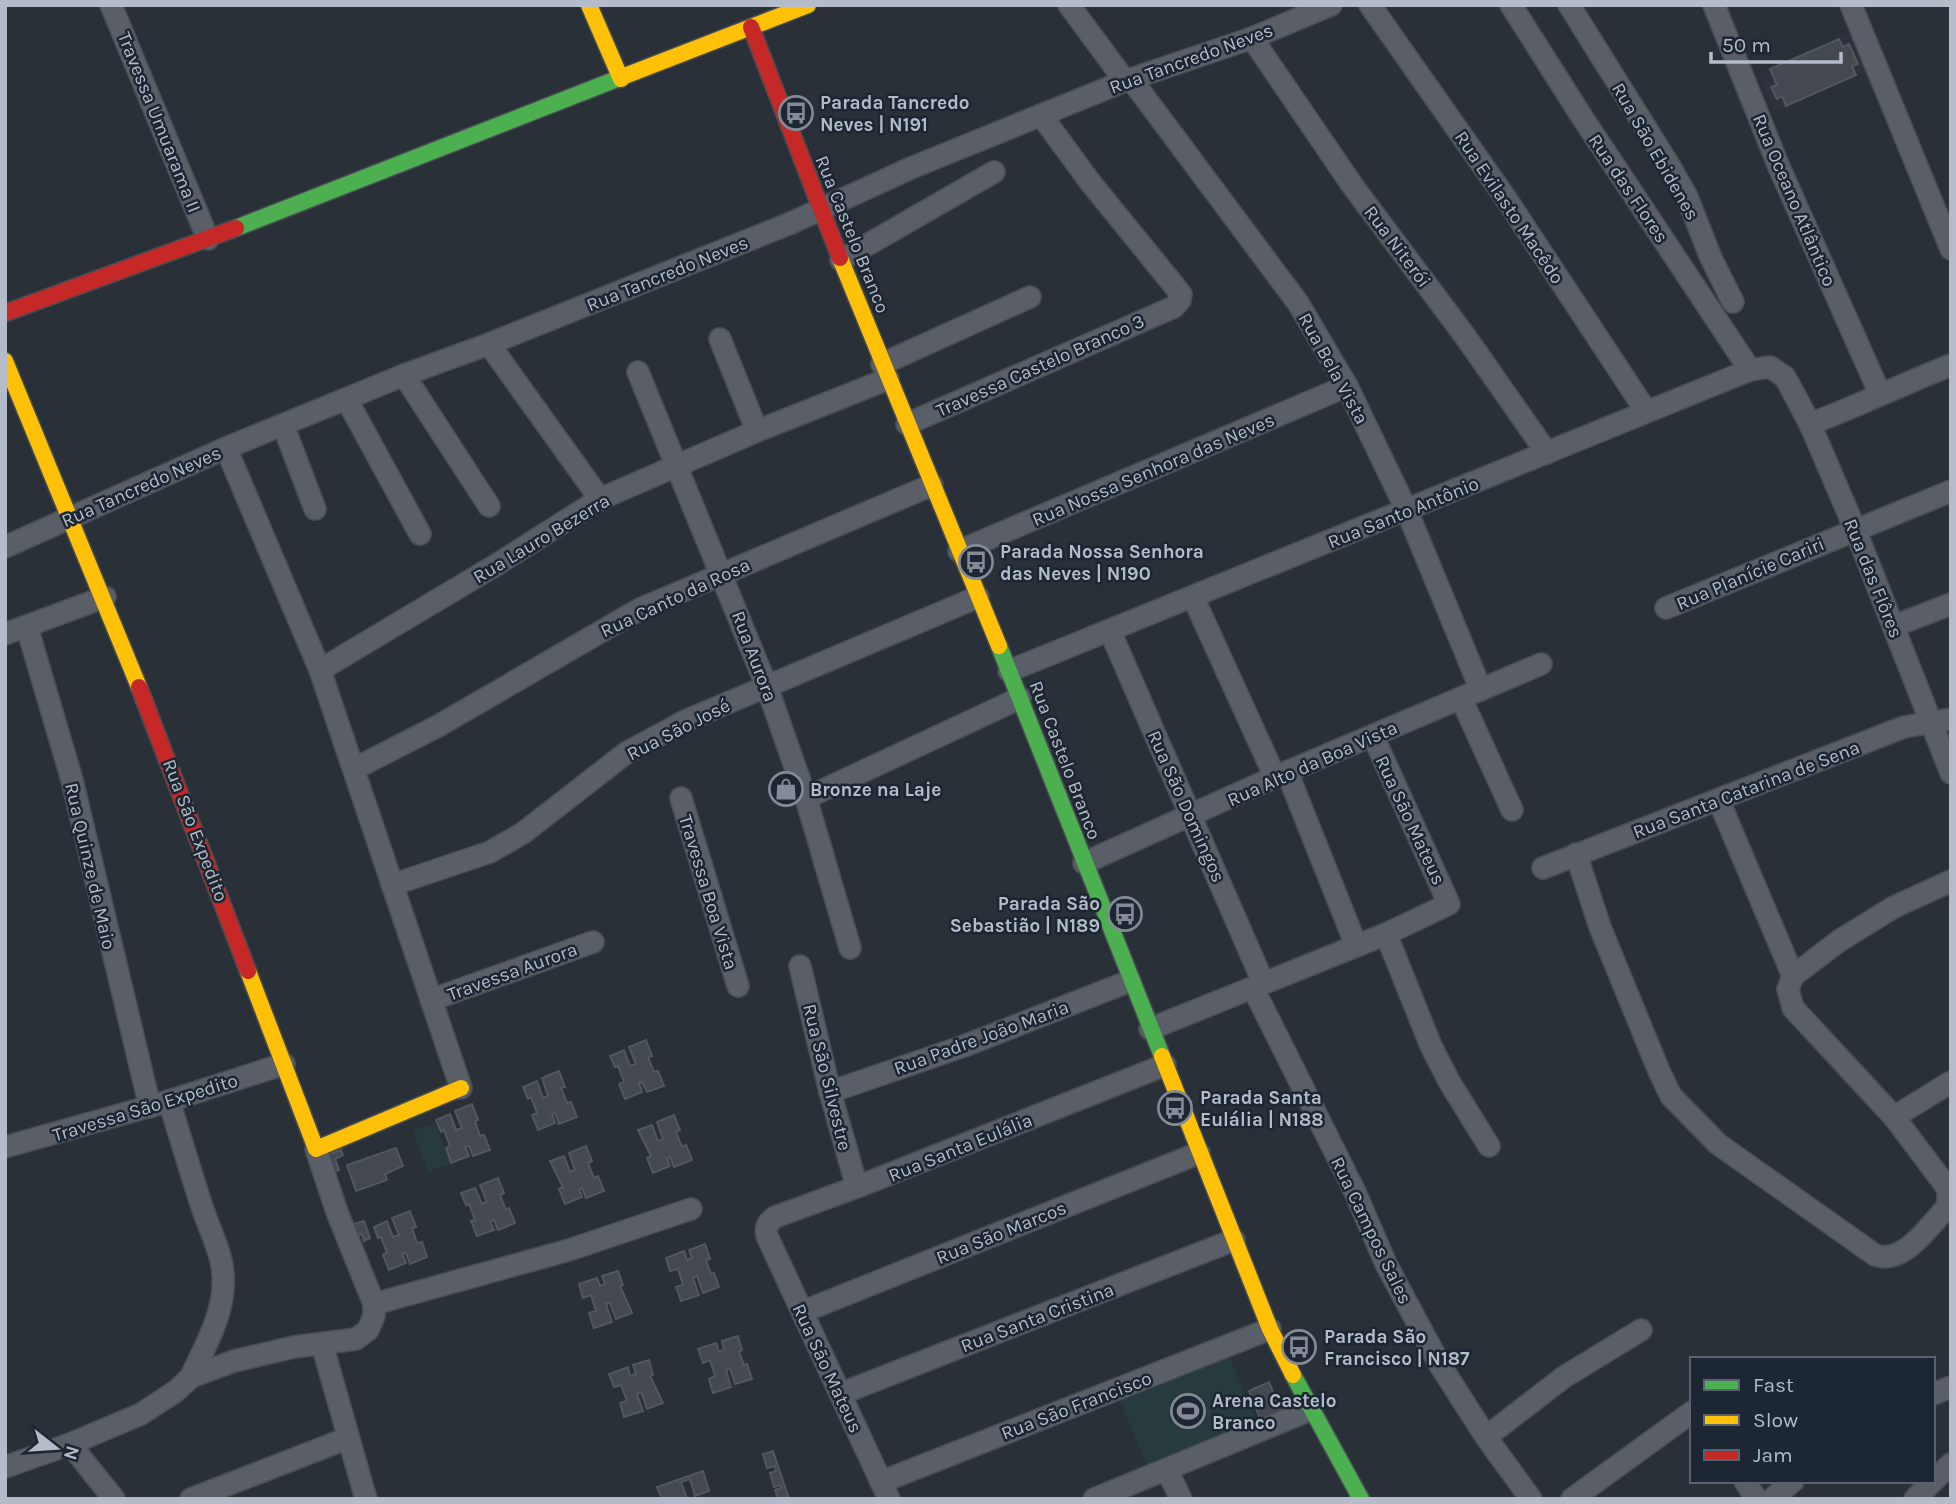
<svg xmlns="http://www.w3.org/2000/svg" width="1956" height="1504" font-family="Karla,sans-serif">
	<style>
		.medical { fill: #31303e }
		.green { fill: #273a3e }
		.building { fill: #444950; stroke: #52575f; stroke-width: 2 }
		.lines { fill: none; stroke-linecap: round; stroke-linejoin: round }
		.street-casing { stroke: #484c53; stroke-width: 24 }
		.fast-casing { stroke: #484c53; stroke-width: 19 }
		.slow-casing { stroke: #484c53; stroke-width: 19 }
		.jam-casing { stroke: #484c53; stroke-width: 19 }
		.street { stroke: #5a5e66; stroke-width: 21 }
		.fast { stroke: #4caf50; stroke-width: 16 }
		.slow { stroke: #ffc107; stroke-width: 16 }
		.jam { stroke: #c62828; stroke-width: 16 }
		.labels { text-anchor: middle; stroke-width: 5; stroke-linejoin: round; paint-order: stroke }
		.street-label { font-size: 19px; fill: #b4bcc9; stroke: #1d2633 }
		.poi-label { font-size: 19px; font-weight: bold; fill: #b4bcc9; stroke: #1d2633; text-anchor: start }
	</style>
	<rect width="100%" height="100%" fill="#2a3038"/>
	<polygon class="medical" points="1851,33 1868,70 1774,112 1759,74"/>
	<g class="green">
		<polygon points="435,1123 450,1164 428,1172 413,1131"/>
		<polygon points="1229,1355 1256,1421 1147,1466 1120,1401"/>
	</g>
	<g class="building">
		<polygon points="1839,39 1843,47 1849,44 1858,64 1852,66 1856,75 1786,106 1782,96 1777,99 1771,87 1777,85 1770,69"/>
		<polygon points="646,1040 652,1056 648,1057 654,1072 658,1071 664,1086 647,1092 642,1082 639,1083 642,1092 625,1099 619,1084 624,1082 618,1066 615,1067 610,1056 624,1050 630,1066 636,1064 629,1047"/>
		<polygon points="559,1071 565,1087 561,1088 567,1103 571,1102 577,1117 559,1124 555,1113 552,1114 555,1123 538,1130 532,1115 537,1113 531,1097 528,1099 523,1087 537,1081 543,1098 548,1096 542,1078"/>
		<polygon points="472,1104 478,1120 475,1121 480,1136 484,1135 490,1150 473,1156 469,1146 465,1147 469,1156 451,1163 446,1148 450,1146 444,1130 441,1132 436,1120 450,1114 456,1130 462,1128 455,1111"/>
		<polygon points="674,1115 680,1130 676,1132 682,1147 686,1145 692,1160 674,1167 670,1157 667,1158 670,1166 653,1173 647,1158 651,1156 638,1130 652,1125 658,1141 663,1139 657,1122"/>
		<polygon points="586,1146 592,1161 588,1163 594,1178 598,1176 604,1191 586,1198 582,1188 579,1189 582,1197 565,1204 559,1189 563,1187 550,1161 564,1156 570,1172 575,1170 569,1153"/>
		<polygon points="396,1148 403,1166 385,1174 387,1180 356,1191 347,1165"/>
		<polygon points="341,1150 343,1155 335,1159 339,1170 330,1173 324,1156"/>
		<polygon points="498,1178 504,1193 500,1195 506,1210 509,1208 515,1223 498,1230 494,1220 490,1221 494,1230 477,1236 471,1221 475,1220 469,1204 466,1205 461,1193 475,1188 482,1204 487,1202 480,1185"/>
		<polygon points="410,1211 416,1227 412,1228 417,1243 422,1242 427,1257 410,1264 406,1253 402,1254 406,1263 389,1270 383,1255 387,1253 381,1237 378,1238 374,1227 387,1221 393,1237 399,1235 392,1218"/>
		<polygon points="364,1221 370,1238 364,1241 362,1234 355,1236 351,1225"/>
		<polygon points="705,1244 710,1259 706,1260 711,1274 714,1273 719,1287 703,1293 697,1276 693,1278 699,1295 681,1301 676,1287 683,1285 678,1269 670,1271 666,1258 684,1251 687,1260 692,1258 689,1250"/>
		<polygon points="618,1271 623,1285 620,1286 632,1313 616,1319 610,1303 606,1304 612,1322 594,1328 589,1313 596,1311 591,1295 583,1298 579,1284 597,1278 600,1286 605,1284 602,1276"/>
		<polygon points="738,1336 742,1350 739,1352 744,1365 747,1364 752,1379 735,1384 730,1368 726,1370 731,1387 713,1393 709,1379 715,1376 710,1360 703,1363 698,1349 716,1343 719,1352 724,1349 722,1341"/>
		<polygon points="649,1360 653,1375 650,1376 663,1403 647,1409 641,1392 637,1394 643,1411 624,1417 620,1403 627,1401 621,1385 614,1387 609,1374 628,1367 630,1376 636,1374 633,1365"/>
		<polygon points="1269,1382 1281,1413 1261,1421 1249,1391"/>
		<polygon points="773,1451 789,1499 778,1499 775,1490 781,1488 780,1485 774,1487 770,1473 776,1471 775,1466 767,1468 763,1454"/>
		<polygon points="703,1471 709,1491 695,1496 690,1479 681,1482 687,1499 662,1499 657,1487"/>
	</g>
	<g class="lines">
		<g class="street-casing">
			<g id="street">
				<polyline points="111,5 208,239"/>
				<polyline points="1069,5 1125,81"/>
				<polyline points="1370,5 1507,200 1646,411"/>
				<polyline points="1511,5 1582,117 1750,370"/>
				<polyline points="1569,5 1669,165 1687,197 1711,258 1733,302"/>
				<polyline points="1714,5 1779,167 1880,394"/>
				<polyline points="1851,5 1951,249"/>
				<polyline points="1252,38 1352,185 1465,336 1547,453"/>
				<polyline points="1131,79 1298,303 1347,386 1407,511 1481,690"/>
				<polyline points="841,260 994,172"/>
				<polyline points="720,339 757,431"/>
				<polyline points="489,344 600,499"/>
				<polyline points="882,364 1030,297"/>
				<polyline points="638,372 767,687 806,798 850,948"/>
				<polyline points="404,375 489,506"/>
				<polyline points="347,400 420,534"/>
				<polyline points="907,424 1174,307 1180,300 1181,294 1090,182 1041,115"/>
				<path d="M1810 424C1858 406 1903 384 1951 365"/>
				<polyline points="283,425 315,509"/>
				<polyline points="226,448 320,670 461,1088"/>
				<polyline points="5,547 226,448 404,375 489,344 791,223 911,168 1125,81 1252,38 1331,5"/>
				<polyline points="959,551 1347,386"/>
				<polyline points="1193,597 1275,777"/>
				<polyline points="1666,608 1951,491"/>
				<polyline points="1894,626 1951,604"/>
				<polyline points="27,627 72,780 150,1107"/>
				<polyline points="1110,631 1263,982"/>
				<polyline points="5,634 105,597"/>
				<polyline points="320,670 496,565 600,499 757,431 888,379"/>
				<polyline points="1009,671 1750,370 1770,367 1785,377 1810,424 1855,529 1951,773"/>
				<polyline points="1461,698 1512,810"/>
				<polyline points="354,769 438,726 640,609 932,485"/>
				<polyline points="1287,772 1356,945"/>
				<polyline points="681,798 738,986"/>
				<polyline points="806,798 1020,698"/>
				<polyline points="1719,801 1793,976"/>
				<path d="M1576 854 1600 927 1659 1071 1671 1096 1718 1144 1875 1255C1903 1266 1930 1225 1948 1206V1191L1943 1182 1894 1117 1793 1008 1788 989 1793 976 1839 941 1894 907 1951 881"/>
				<polyline points="1084,863 1275,777 1541,664"/>
				<polyline points="1543,868 1904,727 1951,719"/>
				<polyline points="392,885 490,852 523,833 626,753 685,721 978,597"/>
				<polyline points="1386,934 1431,1046 1450,1083 1489,1146"/>
				<polyline points="800,966 830,1092 857,1187"/>
				<polyline points="1253,988 1355,1192 1386,1264 1440,1365 1486,1437 1531,1499"/>
				<polyline points="431,1000 593,942"/>
				<polyline points="1150,1029 1386,934 1449,904 1373,736"/>
				<polyline points="830,1092 964,1046 1130,981"/>
				<path d="M169 1101C180 1136 190 1170 201 1204 212 1238 228 1260 222 1297 218 1325 202 1352 191 1377"/>
				<polyline points="1894,1117 1951,1082"/>
				<polyline points="5,1147 169,1101 284,1064"/>
				<polyline points="374,1304 569,1250 691,1209"/>
				<polyline points="802,1312 1199,1153"/>
				<polyline points="322,1344 366,1499"/>
				<polyline points="840,1394 1234,1240"/>
				<polyline points="1933,1394 1951,1387"/>
				<polyline points="1486,1437 1564,1377 1641,1330"/>
				<polyline points="70,1444 114,1499"/>
				<polyline points="5,1467 70,1444 141,1414 176,1391 191,1377 234,1361 294,1347 356,1339 368,1330 374,1316 374,1304 337,1212 316,1149"/>
				<polyline points="1167,1470 1181,1499"/>
				<polyline points="1745,1481 1756,1499"/>
				<polyline points="1933,1481 1951,1464"/>
				<polyline points="881,1482 1270,1329"/>
				<polyline points="191,1499 348,1438"/>
				<path d="M889 1499 767 1236C765 1227 767 1223 775 1217L857 1187 1165 1065"/>
				<polyline points="1094,1499 1310,1410"/>
				<polyline points="1572,1499 1692,1412"/>
				<polyline points="1772,1499 1793,1481"/>
				<polyline points="1915,1499 1933,1481"/>
			</g>
		</g>
		<g class="fast-casing">
			<g id="fast">
				<polyline points="236,228 622,77"/>
				<polyline points="999,646 1162,1056"/>
				<polyline points="1293,1375 1361,1499"/>
			</g>
		</g>
		<g class="slow-casing">
			<g id="slow">
				<polyline points="589,5 621,79"/>
				<polyline points="622,77 808,5"/>
				<polyline points="840,258 999,646"/>
				<polyline points="5,361 139,687"/>
				<polyline points="248,971 316,1149 461,1088"/>
				<polyline points="1162,1056 1270,1329 1293,1375"/>
			</g>
		</g>
		<g class="jam-casing">
			<g id="jam">
				<polyline points="751,27 840,258"/>
				<polyline points="5,313 236,228"/>
				<polyline points="139,687 248,971"/>
			</g>
		</g>
		<use href="#street" class="street"/>
		<use href="#fast" class="fast"/>
		<use href="#slow" class="slow"/>
		<use href="#jam" class="jam"/>
	</g>
	<defs>
		<g id="bus-ring" transform="scale(1.75)"><circle r="9.5" fill="#1d2633" stroke="#848b96" stroke-width="1.5"/><path d="M-5-6H5V4H4V6H2V4H-2V6H-4V4H-5ZM-3.5-4V0h7V-4ZM-3.5 1.2v1.5H-2V1.2ZM2 1.2v1.5H3.5V1.2Z" fill="#848b96"/></g>
		<g id="shop-ring" transform="scale(1.75)"><circle r="9.5" fill="#1d2633" stroke="#848b96" stroke-width="1.5"/><path d="M-5-2.5h2.3a2.7 3.5 0 0 1 5.4 0H5L5.5 6h-11ZM-1.5-2.5h3a1.5 2.3 0 0 0-3 0Z" fill="#848b96"/></g>
		<g id="stadium-ring" transform="scale(1.75)"><circle r="9.5" fill="#1d2633" stroke="#848b96" stroke-width="1.5"/><path d="M0-5a6.5 5 0 1 0 0 10a6.5 5 0 1 0 0-10ZM-3.5-1.8h7v3.6h-7Z" fill="#848b96"/></g>
	</defs>
	<g fill-rule="evenodd">
		<use href="#bus-ring" x="796" y="113"/>
		<use href="#bus-ring" x="976" y="562"/>
		<use href="#shop-ring" x="786" y="789"/>
		<use href="#bus-ring" x="1125" y="914"/>
		<use href="#bus-ring" x="1175" y="1108"/>
		<use href="#bus-ring" x="1299" y="1347"/>
		<use href="#stadium-ring" x="1188" y="1411"/>
	</g>
	<g class="labels">
		<g class="street-label">
			<text transform="translate(1191 58) rotate(-20)" y="7">Rua Tancredo Neves</text>
			<text transform="translate(160 122) rotate(68)" y="7">Travessa Umuarama II</text>
			<text transform="translate(1656 151) rotate(60)" y="7">Rua São Ebidenes</text>
			<text transform="translate(1629 188) rotate(56)" y="7">Rua das Flores</text>
			<text transform="translate(1795 200) rotate(67)" y="7">Rua Oceano Atlântico</text>
			<text transform="translate(1510 207) rotate(56)" y="7">Rua Evilasto Macêdo</text>
			<text transform="translate(853 234) rotate(68)" y="7">Rua Castelo Branco</text>
			<text transform="translate(1398 246) rotate(53)" y="7">Rua Niterói</text>
			<text transform="translate(667 273) rotate(-22)" y="7">Rua Tancredo Neves</text>
			<text transform="translate(1040 365) rotate(-24)" y="7">Travessa Castelo Branco 3</text>
			<text transform="translate(1334 368) rotate(61)" y="7">Rua Bela Vista</text>
			<text transform="translate(1153 469) rotate(-23)" y="7">Rua Nossa Senhora das Neves</text>
			<text transform="translate(141 486) rotate(-24)" y="7">Rua Tancredo Neves</text>
			<text transform="translate(1403 512) rotate(-22)" y="7">Rua Santo Antônio</text>
			<text transform="translate(541 538) rotate(-31)" y="7">Rua Lauro Bezerra</text>
			<text transform="translate(1750 573) rotate(-23)" y="7">Rua Planície Cariri</text>
			<text transform="translate(1874 578) rotate(68)" y="7">Rua das Flôres</text>
			<text transform="translate(675 597) rotate(-25)" y="7">Rua Canto da Rosa</text>
			<text transform="translate(755 656) rotate(69)" y="7">Rua Aurora</text>
			<text transform="translate(678 729) rotate(-27)" y="7">Rua São José</text>
			<text transform="translate(1066 760) rotate(69)" y="7">Rua Castelo Branco</text>
			<text transform="translate(1312 763) rotate(-24)" y="7">Rua Alto da Boa Vista</text>
			<text transform="translate(1746 789) rotate(-21)" y="7">Rua Santa Catarina de Sena</text>
			<text transform="translate(1187 806) rotate(66)" y="7">Rua São Domingos</text>
			<text transform="translate(1411 820) rotate(65)" y="7">Rua São Mateus</text>
			<text transform="translate(196 830) rotate(69)" y="7">Rua São Expedito</text>
			<text transform="translate(91 866) rotate(77)" y="7">Rua Quinze de Maio</text>
			<text transform="translate(709 892) rotate(73)" y="7">Travessa Boa Vista</text>
			<text transform="translate(512 971) rotate(-20)" y="7">Travessa Aurora</text>
			<text transform="translate(981 1037) rotate(-20)" y="7">Rua Padre João Maria</text>
			<text transform="translate(828 1077) rotate(76)" y="7">Rua São Silvestre</text>
			<text transform="translate(145 1107) rotate(-17)" y="7">Travessa São Expedito</text>
			<text transform="translate(960 1147) rotate(-22)" y="7">Rua Santa Eulália</text>
			<text transform="translate(1372 1230) rotate(64)" y="7">Rua Campos Sales</text>
			<text transform="translate(1001 1232) rotate(-22)" y="7">Rua São Marcos</text>
			<text transform="translate(1037 1317) rotate(-21)" y="7">Rua Santa Cristina</text>
			<text transform="translate(828 1368) rotate(65)" y="7">Rua São Mateus</text>
			<text transform="translate(1076 1405) rotate(-21)" y="7">Rua São Francisco</text>
		</g>
		<g class="poi-label">
			<text x="820" y="109">Parada Tancredo<tspan x="820" dy="22">Neves | N191</tspan></text>
			<text x="1000" y="558">Parada Nossa Senhora<tspan x="1000" dy="22">das Neves | N190</tspan></text>
			<text x="810" y="796">Bronze na Laje</text>
			<text x="1100" y="910" text-anchor="end">Parada São<tspan x="1100" dy="22">Sebastião | N189</tspan></text>
			<text x="1200" y="1104">Parada Santa<tspan x="1200" dy="22">Eulália | N188</tspan></text>
			<text x="1324" y="1343">Parada São<tspan x="1324" dy="22">Francisco | N187</tspan></text>
			<text x="1212" y="1407">Arena Castelo<tspan x="1212" dy="22">Branco</tspan></text>
		</g>
	</g>
	<rect width="1956" height="1504" fill="none" stroke="#b4bcc9" stroke-width="14"/>
	<rect x="1690" y="1357" width="245" height="126" fill="#1d2633" stroke="#59626f" stroke-width="2"/>
	<rect x="1704" y="1380" width="35" height="10" fill="#4caf50" stroke="#59626f" stroke-width="2"/>
	<text x="1753" y="1392" font-size="21" fill="#b4bcc9">Fast</text>
	<rect x="1704" y="1415" width="35" height="10" fill="#ffc107" stroke="#59626f" stroke-width="2"/>
	<text x="1753" y="1427" font-size="21" fill="#b4bcc9">Slow</text>
	<rect x="1704" y="1450" width="35" height="10" fill="#c62828" stroke="#59626f" stroke-width="2"/>
	<text x="1753" y="1462" font-size="21" fill="#b4bcc9">Jam</text>
	<g transform="translate(56 1448) rotate(107)" stroke="#1d2633" stroke-width="5" paint-order="stroke">
	<path d="M0-5L12 26L0 18L-12 26Z" fill="#b4bcc9"/>
	<text y="-10" font-size="19" font-weight="bold" text-anchor="middle" fill="#b4bcc9">N</text>
	</g>
	<path d="M1711 52v10h130v-10" fill="none" stroke="#b4bcc9" stroke-width="3.5"/>
	<text x="1722" y="52" font-size="21" fill="#b4bcc9" stroke="#1d2633" stroke-width="5" paint-order="stroke">50 m</text>
</svg>
